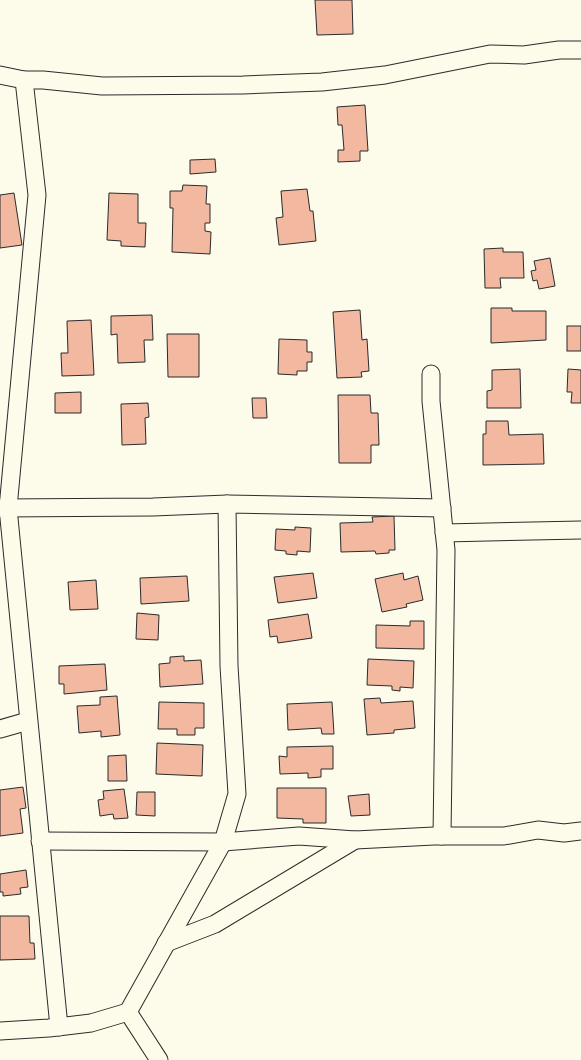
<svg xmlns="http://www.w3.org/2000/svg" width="581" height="1060" font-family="'Space Grotesk',sans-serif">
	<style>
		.building { fill: #f2b8a0; stroke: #2b2b2b }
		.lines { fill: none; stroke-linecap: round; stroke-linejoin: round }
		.minor-casing { stroke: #2b2b2b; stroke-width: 19 }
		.minor { stroke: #fdfbea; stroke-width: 17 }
	</style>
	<rect width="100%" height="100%" fill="#fdfbea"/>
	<g class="building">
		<polygon points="315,0 352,0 353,34 317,35"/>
		<polygon points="365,105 368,151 360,151 360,161 338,162 338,150 344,150 342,125 338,125 337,107"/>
		<polygon points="215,159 216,172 190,174 190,160"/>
		<polygon points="183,185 207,186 206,204 210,204 210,223 205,223 205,231 211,232 210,254 172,252 173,208 170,208 170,191 182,191"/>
		<polygon points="307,189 310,211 313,211 316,241 279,245 276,218 283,217 281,191"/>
		<polygon points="14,193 22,245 0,248 0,195"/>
		<polygon points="109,193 138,194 138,223 146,223 145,247 121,246 121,241 107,240"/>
		<polygon points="503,248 503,252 523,252 524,278 500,278 501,288 485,288 484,249"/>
		<polygon points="550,258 555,286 539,289 537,280 533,281 531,271 536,270 534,261"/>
		<polygon points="491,308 512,308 512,311 546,311 546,340 491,343"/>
		<polygon points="360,310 362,340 367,339 369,371 361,372 362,377 337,378 333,312"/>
		<polygon points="152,315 153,340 144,340 145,362 118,363 117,334 111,335 111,316"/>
		<polygon points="91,320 94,375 62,376 61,353 68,353 67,321"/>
		<rect x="567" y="326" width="14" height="25"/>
		<polygon points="167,334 199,334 199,377 168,377"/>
		<polygon points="279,339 307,340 307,352 312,352 312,362 307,362 307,371 297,371 297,375 278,374"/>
		<polygon points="520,369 521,408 487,408 487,391 492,390 492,370"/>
		<polygon points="568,369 581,370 581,403 571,403 572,392 567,392"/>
		<polygon points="81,392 81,413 55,413 55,393"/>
		<polygon points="338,395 370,395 371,413 378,413 379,445 371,445 371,463 339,463"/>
		<polygon points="252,398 266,398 267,418 253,418"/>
		<polygon points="148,403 149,417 145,418 146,444 122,445 121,404"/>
		<polygon points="486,421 508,421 509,435 543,434 544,464 483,465 483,434 486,434"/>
		<polygon points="394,516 395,550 389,550 389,553 376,554 375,551 341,552 340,523 373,522 372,517"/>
		<polygon points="295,527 311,528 310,552 297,551 297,555 286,554 286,551 275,550 276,529 295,530"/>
		<polygon points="313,573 317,598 278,603 274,577"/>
		<polygon points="403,573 404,580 418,576 423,600 406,604 407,607 382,612 375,579"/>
		<polygon points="187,576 189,601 141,604 140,578"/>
		<polygon points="96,580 98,609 70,610 68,582"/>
		<polygon points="137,613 159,615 158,640 136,639"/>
		<polygon points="308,614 312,638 278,643 277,636 270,637 268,620"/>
		<polygon points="410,621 424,621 424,649 376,648 376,625 410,626"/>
		<polygon points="184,656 184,661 201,660 203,684 160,687 159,664 170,663 170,657"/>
		<polygon points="368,659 414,661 413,688 400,687 400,691 392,690 392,686 367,685"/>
		<polygon points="105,664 107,690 64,694 64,684 59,684 59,666"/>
		<polygon points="117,696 120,735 101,737 101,731 79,733 77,706 100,705 100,697"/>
		<polygon points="380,698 381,703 413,701 415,728 394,730 394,733 367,735 364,699"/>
		<polygon points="159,702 204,703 204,728 195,728 195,735 177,735 177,729 158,729"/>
		<polygon points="332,702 334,734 322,734 321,728 288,730 287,704"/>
		<polygon points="157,743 203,745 202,776 156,774"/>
		<polygon points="333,746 333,769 321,769 321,777 308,778 308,773 280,774 279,756 287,757 287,747"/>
		<polygon points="126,755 127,781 108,781 108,756"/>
		<polygon points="23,787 26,808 20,809 23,833 0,836 0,790"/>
		<polygon points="277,788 326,788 326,823 303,823 303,819 277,818"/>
		<polygon points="124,789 128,818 114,819 113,814 100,816 98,800 104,799 103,791"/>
		<polygon points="137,792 155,792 155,816 136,815"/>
		<polygon points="369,794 370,815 351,816 348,796"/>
		<polygon points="26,870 28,887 20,888 21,894 3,896 3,892 0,892 0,874"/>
		<polygon points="0,916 29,916 30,943 34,943 35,959 0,960"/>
	</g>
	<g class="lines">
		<g class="minor-casing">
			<g id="minor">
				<polyline points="0,75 24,80 43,80 102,86 243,85 322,82 385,75 490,54 524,55 559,50 581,50"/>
				<polyline points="24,80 37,195 8,508 59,1027"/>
				<polyline points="431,374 431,401 446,550 442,836"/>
				<polyline points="0,508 153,507 227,504 442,508"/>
				<polyline points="444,533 581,530"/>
				<polyline points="0,729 28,721"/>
				<polyline points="40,841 223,842 299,836 355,840 434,836 504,836 538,830 564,833 581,831"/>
				<polyline points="166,943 215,924 355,840"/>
				<polyline points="128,1012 159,1060"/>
				<polyline points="0,1031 49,1028 91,1023 128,1012 223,842 237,794 229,666 227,504"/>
			</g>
		</g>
		<use href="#minor" class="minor"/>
	</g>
</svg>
